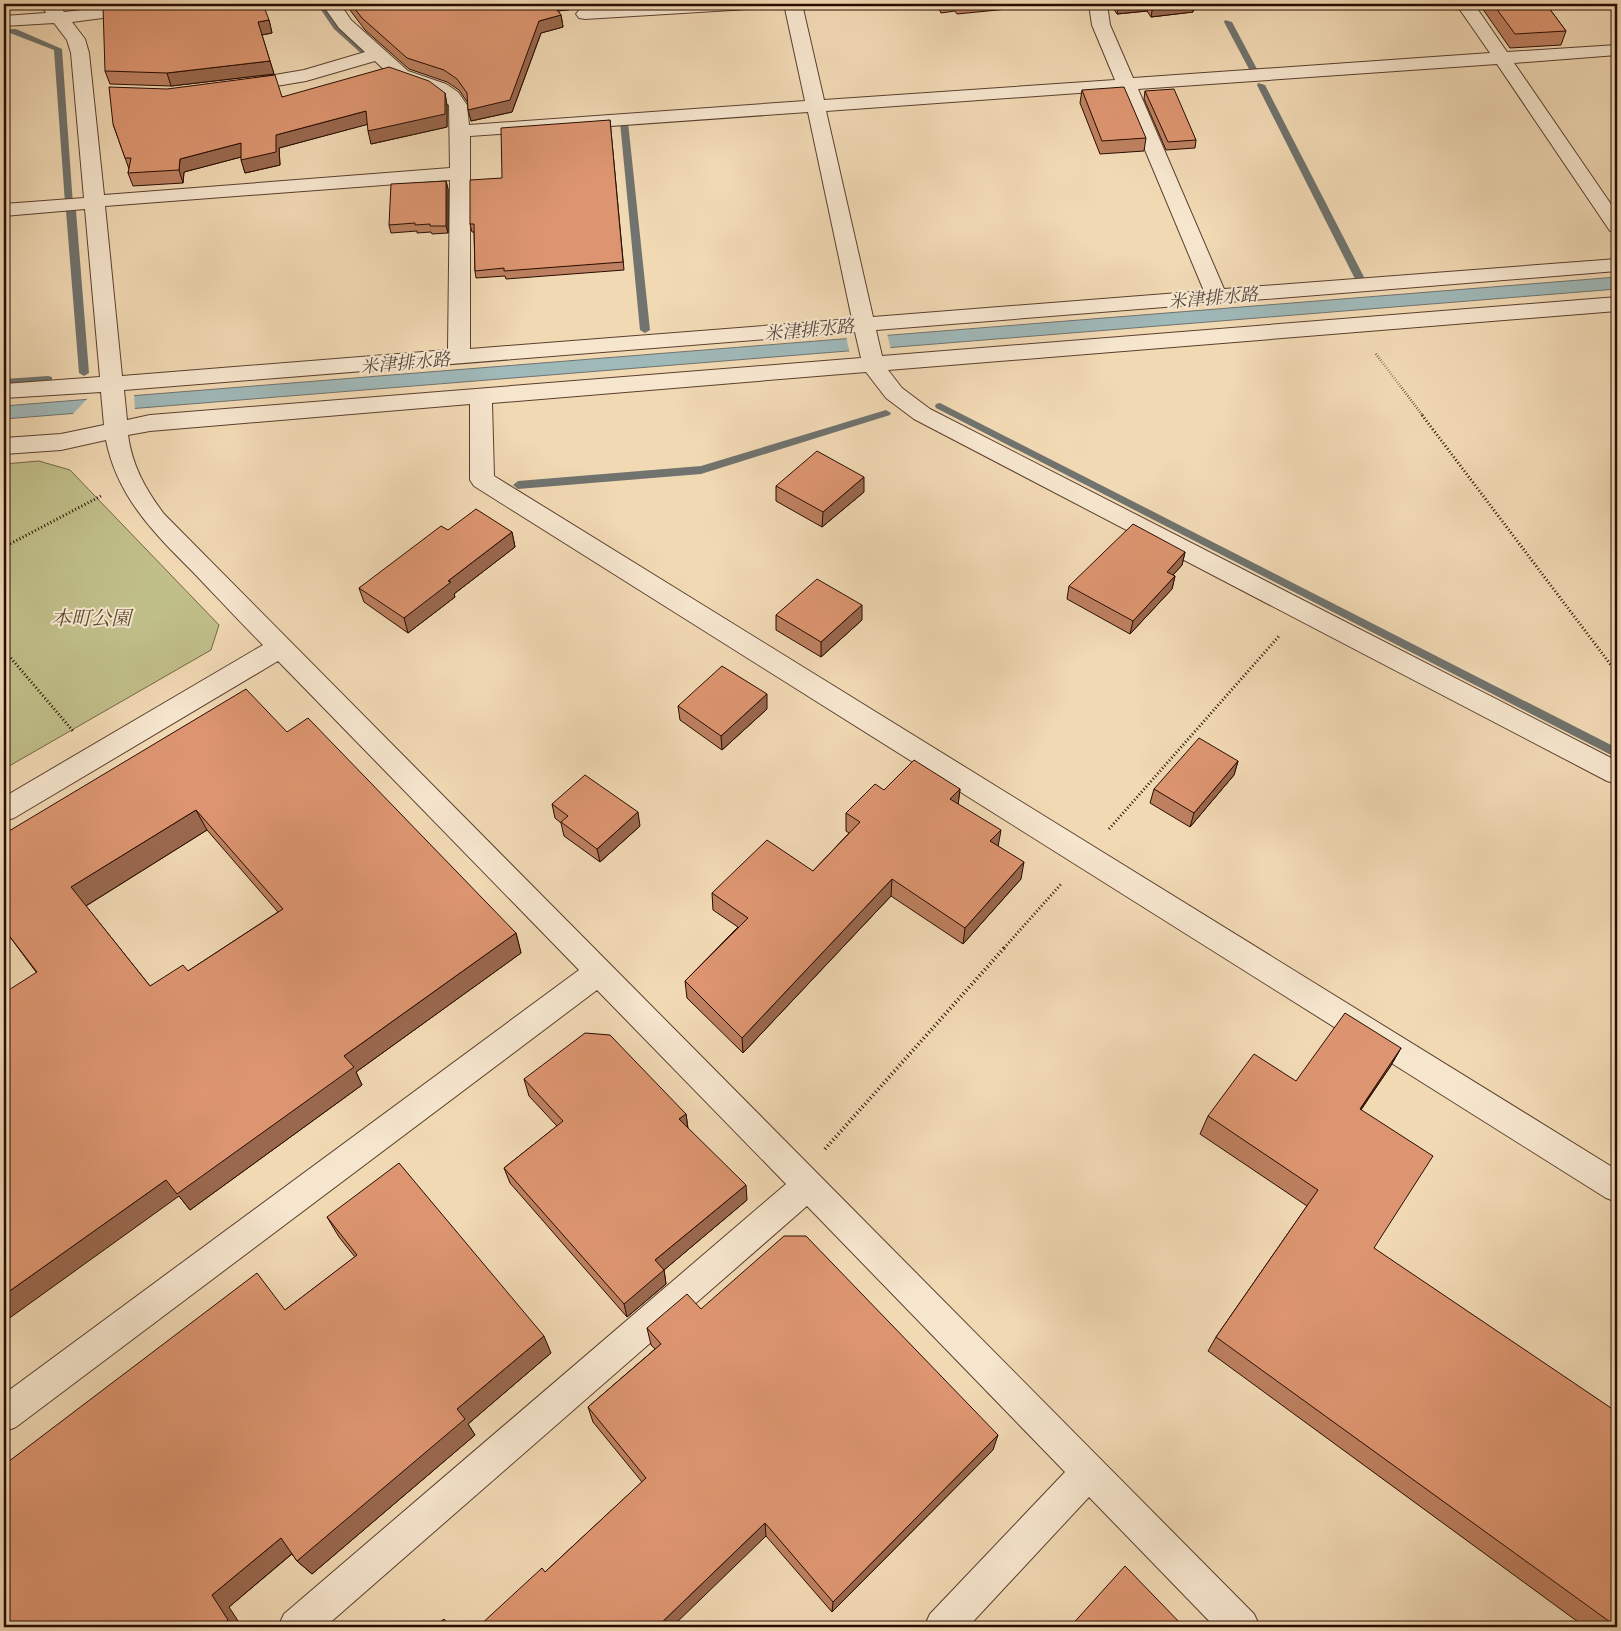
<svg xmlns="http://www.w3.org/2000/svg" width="1621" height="1631" font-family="'Old Standard TT','Noto Serif JP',serif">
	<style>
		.green { fill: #c0be89; stroke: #746544 }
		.water { fill: #9fb8b8; stroke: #70736e }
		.pier { fill: #f1d9b4 }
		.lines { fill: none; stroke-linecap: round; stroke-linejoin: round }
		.stream { fill: #70736e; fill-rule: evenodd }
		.minor-casing { stroke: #5b3f2d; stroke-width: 2 }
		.path-far2 { stroke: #290c00; stroke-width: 2.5; stroke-dasharray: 0.5 2; stroke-linecap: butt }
		.path-far1 { stroke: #290c00; stroke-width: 3; stroke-dasharray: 1 2.5; stroke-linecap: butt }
		.path { stroke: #290c00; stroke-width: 4; stroke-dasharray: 1 3; stroke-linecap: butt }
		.minor { fill: #f6e6ce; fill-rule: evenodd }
		.wall { fill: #bd8060; stroke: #290c00; fill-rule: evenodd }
		.shaded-wall { fill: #9a684e; stroke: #290c00 }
		.building { fill: #dc9570; stroke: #290c00; fill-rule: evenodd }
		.labels { text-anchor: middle; stroke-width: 4; stroke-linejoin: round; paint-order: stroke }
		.far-water-label { font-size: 18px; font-style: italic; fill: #524840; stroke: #f6e6ce }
		.park-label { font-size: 20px; font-style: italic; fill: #5e4a30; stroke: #f6e6ce }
	</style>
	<rect width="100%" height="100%" fill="#f1d9b4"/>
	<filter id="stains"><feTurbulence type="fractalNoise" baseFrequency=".004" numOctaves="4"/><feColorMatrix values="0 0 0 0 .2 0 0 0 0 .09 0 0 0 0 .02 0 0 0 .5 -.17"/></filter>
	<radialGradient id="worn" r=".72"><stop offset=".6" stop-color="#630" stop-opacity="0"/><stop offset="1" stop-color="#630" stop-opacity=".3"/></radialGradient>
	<polygon class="green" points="39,461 70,470 219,625 211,650 4,769 4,464"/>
	<polygon class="water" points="1617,277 1617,289 4,419 4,406"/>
	<g class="pier">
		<polygon points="887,333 891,350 850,354 846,336"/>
		<polygon points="134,393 135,411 71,416 89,397"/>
	</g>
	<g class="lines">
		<g class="stream">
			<polygon points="317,4 325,4 340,25 369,51 369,55 363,55 334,29"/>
			<polygon points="1225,20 1232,22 1257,69 1256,71 1249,69 1224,22"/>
			<polygon points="10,29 16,29 62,49 73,205 70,206 65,203 54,50 10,33"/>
			<polygon points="1258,83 1265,85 1364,277 1362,279 1356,279 1354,277 1257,85"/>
			<polygon points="624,119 628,122 650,330 645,333 640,330 620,122"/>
			<polygon points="71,208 76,211 89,373 84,376 79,373 66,211"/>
			<polygon points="48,376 52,377 52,381 4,385 4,379"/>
			<polygon points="940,403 1617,748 1617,758 936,408 935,406 936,404"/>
			<polygon points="886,410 891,413 890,415 701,474 518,489 513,485 518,481 701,466"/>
		</g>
		<g class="minor-casing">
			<g id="minor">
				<path d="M41 4H59L64 12 134 4H181L178 8 172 9 72 22 85 39 89 53 104 195 450 168 449 105 432 92 394 79 375 61 306 81 241 92 234 90 232 86 234 82 304 70 365 52 339 28 322 4H340L351 20 408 71 446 84 458 92 467 105 469 125 805 101 784 4H802L824 100 1115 80 1092 25 1089 4H1107L1110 25 1133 78 1490 53 1456 4H1474L1507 52 1617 45V55L1514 63 1617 213V233L1610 231 1497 64 1138 89 1224 289 1617 259V271L876 330 882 356 1617 297V311L888 370 902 388 930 409 1617 761V784L1607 781 914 419 886 398 866 372 492 403 494 476 1617 1170V1202L1606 1198 474 486 470 480V404L150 431 128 435C132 466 146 490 164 514L1254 1614 1260 1627H1215L1089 1497 968 1627H924L930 1614 1065 1472 807 1206 325 1627H278L284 1614 786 1184 597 990 16 1427 4 1432V1394L579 970 278 661 14 818 4 821V797L263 645C239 621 216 596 192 571 153 532 117 496 106 440L61 450 4 454V438L61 434 104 425 101 392 4 398V384L100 377 85 209 4 216V204L84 198 71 53 67 40 54 23 4 26V16L46 13ZM1120 90 1204 291 873 317 826 111ZM808 112 852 319 470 349V136ZM450 180 448 350 122 376 105 206ZM855 332 861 358 150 415 127 420 124 390Z"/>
				<path d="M433 4H451L458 13 455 17C443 20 440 13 433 4Z"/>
				<polygon points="665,4 757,4 754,8 748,9 585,19 579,18 576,14 579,10 585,9"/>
			</g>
		</g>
		<polyline class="path-far2" points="1376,354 1423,416"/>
		<g class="path-far1">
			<polyline points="1422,415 1617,673"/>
			<polyline points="4,547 101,496"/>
			<polyline points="4,650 73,731"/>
			<polyline points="1109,829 1280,635"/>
			<polyline points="1004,948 1062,883"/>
		</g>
		<polyline class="path" points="825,1149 1005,947"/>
		<use href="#minor" class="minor"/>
	</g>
	<g class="wall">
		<polygon points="346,4 438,4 445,8 453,7 454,6 452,4 589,4 590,7 558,11 561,15 563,27 541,33 512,112 471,121 468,103 459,90 447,82 409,69 365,30 347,6"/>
		<polygon points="937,4 1089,4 1088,7 1038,6 957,14 955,11 941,13"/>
		<polygon points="1108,4 1195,4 1193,12 1151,17 1147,11 1117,14 1113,8 1109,8"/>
		<polygon points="1481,4 1546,4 1566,31 1561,45 1510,48 1480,5"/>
		<polygon points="269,20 272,33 262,35 274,74 171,86 110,84 105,71"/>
		<polygon points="1082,90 1146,138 1144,151 1100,154 1080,103"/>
		<polygon points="1145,91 1196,140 1195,148 1166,150 1144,99"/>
		<polygon points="445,93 447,106 447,127 371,144 368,124 279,148 280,165 245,173 241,157 184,172 183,183 133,186 128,173 129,169 113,124 282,97"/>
		<polygon points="610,120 624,270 506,279 505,276 476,278 475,271 474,232 472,232 470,224 502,178"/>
		<polygon points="446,181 448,189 448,233 432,234 431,232 417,233 417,231 391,233 389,225"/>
		<polygon points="776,486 864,492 822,527 776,501"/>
		<polygon points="448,530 512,532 515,547 454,594 455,597 408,633 364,602 359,588"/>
		<polygon points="1185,552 1182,565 1173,575 1175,576 1172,589 1130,634 1067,599 1069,586"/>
		<polygon points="776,615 862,620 821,657 776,630"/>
		<polygon points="678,706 767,709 722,750 680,720"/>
		<path d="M287 732 516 933 521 953 356 1072 362 1085 190 1210 179 1196 36 972 4 929ZM207 830 278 912 188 971 150 986 86 906Z"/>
		<polygon points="1238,761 1234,775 1190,827 1150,803 1154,789"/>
		<polygon points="960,789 958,804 998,846 1021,879 963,944 891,896 743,1053 687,998 685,981 738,927 713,910 712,893 813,871 849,833 846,831 846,813 884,790"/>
		<polygon points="552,804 640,826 600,862 564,836 561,823 555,818"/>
		<polygon points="1401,1048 1390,1067 1361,1110 1374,1248 1617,1627 1585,1627 1208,1351 1216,1337 1307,1206 1200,1134 1208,1116 1296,1081"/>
		<polygon points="524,1079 686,1114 688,1128 747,1200 664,1270 666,1284 627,1317 510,1183 504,1168 557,1126 529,1096"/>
		<polygon points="1617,1120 1617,1134 1611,1130"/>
		<polygon points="327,1217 551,1353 468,1424 475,1435 312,1574 297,1561 292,1554 229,1607 4,1627 285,1310 355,1257 339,1237"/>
		<polygon points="701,1309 993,1450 832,1612 766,1536 545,1572 642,1482 593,1422 588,1407 655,1349 651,1345 647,1328"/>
	</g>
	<g class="shaded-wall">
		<polygon points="107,4 120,4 107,5"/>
		<polygon points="549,4 589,4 590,7 550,12"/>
		<polygon points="1119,4 1148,4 1147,11 1117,14"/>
		<polygon points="1160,4 1195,4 1193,12 1151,17 1153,5"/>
		<polygon points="561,15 563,27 541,33 512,112 471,121 468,110 539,21"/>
		<polygon points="269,20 272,33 261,35 258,22"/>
		<polygon points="270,61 274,74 171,86 167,73"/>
		<polygon points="445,93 447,106 447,127 371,144 368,131"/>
		<polygon points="366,111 369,124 279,148 280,165 245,173 241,160 276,135"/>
		<polygon points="241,143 245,156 184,172 183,183 179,170 180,159"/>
		<polygon points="446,181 448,189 448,233 446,226"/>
		<polygon points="864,477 864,492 822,527 823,512"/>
		<polygon points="512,532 515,547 454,594 455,597 408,633 404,618 448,581"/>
		<polygon points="1185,552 1182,565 1164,585 1167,572"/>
		<polygon points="1175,576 1172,589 1130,634 1133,621"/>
		<polygon points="862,605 862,620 821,657 821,642"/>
		<polygon points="767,694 767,709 722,750 721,736"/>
		<polygon points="1238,761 1234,775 1190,827 1194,813"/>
		<polygon points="960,789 958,806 950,799"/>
		<polygon points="196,810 207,830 84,907 71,887"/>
		<polygon points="638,812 640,826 600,862 597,849"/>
		<polygon points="1001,830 998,847 990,841"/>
		<polygon points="1024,862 1021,879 963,944 965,928"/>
		<polygon points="892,879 891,896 743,1053 742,1038"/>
		<polygon points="516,933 521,953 356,1072 362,1085 190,1210 179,1196 4,1322 4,1295 166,1180 344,1056"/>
		<polygon points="1401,1048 1390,1067 1349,1126 1360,1109"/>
		<polygon points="686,1114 688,1130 679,1119"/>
		<polygon points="746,1185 747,1200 664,1270 666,1284 627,1317 624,1304 655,1260"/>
		<polygon points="544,1336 551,1353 468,1424 475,1435 312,1574 297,1561 457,1409"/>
		<polygon points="998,1435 993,1450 832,1612 833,1602"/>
		<polygon points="765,1523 766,1536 672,1627 657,1627"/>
		<polygon points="281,1538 295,1551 229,1607 242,1627 220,1627 212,1595"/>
	</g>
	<g class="building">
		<polygon points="124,4 263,4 269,20 258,22 270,61 167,73 105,71 103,6"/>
		<polygon points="351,4 438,4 445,8 453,7 456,4 552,4 561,15 539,21 510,100 468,110 467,93 457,79 444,70 407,58 362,18"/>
		<polygon points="1493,4 1546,4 1566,31 1515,34"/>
		<polygon points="389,67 429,81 445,93 445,114 368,131 366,111 276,135 276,152 241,160 241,143 180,159 179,170 128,173 131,158 125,158 113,124 109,87 167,89 275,75 282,97"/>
		<polygon points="1124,87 1146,138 1102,141 1082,90"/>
		<polygon points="1174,89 1196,140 1168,142 1145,91"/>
		<polygon points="610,120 623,262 504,271 504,268 475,271 474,224 470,224 470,180 502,178 501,128"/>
		<polygon points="446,181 446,226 430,226 430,224 415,225 415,223 389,225 391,184"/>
		<polygon points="817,451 864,477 823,512 776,486"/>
		<polygon points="476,509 512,532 448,581 451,582 404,618 359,588 441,526 448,530"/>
		<polygon points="1133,524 1185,552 1167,572 1175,576 1133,621 1069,586"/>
		<polygon points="817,579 862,605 821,642 776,615"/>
		<polygon points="722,666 767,694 721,736 678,706"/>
		<path d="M246 689 287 732 308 718 516 933 344 1056 354 1067 177 1194 166 1180 4 1295V993L37 972 4 929V834ZM196 810 283 909 188 971 183 965 150 986 71 887Z"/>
		<polygon points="1199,738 1238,761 1194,813 1154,789"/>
		<polygon points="914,760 960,789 950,799 1001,830 990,841 1024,862 965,928 892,879 742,1038 685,981 748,918 712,893 767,840 813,871 860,822 846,813 875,784 884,790"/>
		<polygon points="585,775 638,812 597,849 561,822 568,816 552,804"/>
		<polygon points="1345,1013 1401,1048 1360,1109 1433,1156 1374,1248 1617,1412 1617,1627 1216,1337 1318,1190 1208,1116 1254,1054 1296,1081"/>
		<polygon points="585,1033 610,1035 686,1114 679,1119 746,1185 655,1260 664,1270 624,1304 504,1168 563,1121 524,1079"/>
		<polygon points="399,1163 544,1336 457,1409 465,1419 297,1561 281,1538 212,1595 228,1620 220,1627 4,1627 4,1465 257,1273 285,1310 357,1255 327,1217"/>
		<polygon points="784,1236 806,1236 998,1435 833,1602 765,1523 657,1627 478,1627 542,1568 545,1572 646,1478 588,1407 661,1344 647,1328 687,1294 701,1309"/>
		<polygon points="1125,1566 1184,1627 1070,1627"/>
		<polygon points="444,1619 450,1627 434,1627"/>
	</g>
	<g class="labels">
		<g class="far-water-label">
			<text transform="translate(1213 298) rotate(-5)" y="6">米津排水路</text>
			<text transform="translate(809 330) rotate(-5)" y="6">米津排水路</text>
			<text transform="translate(405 363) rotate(-5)" y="6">米津排水路</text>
		</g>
		<g class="park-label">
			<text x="91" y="625">本町公園</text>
		</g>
	</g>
	<rect width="1621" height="1631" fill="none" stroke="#f1d9b4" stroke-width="20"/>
	<rect x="5" y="5" width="1611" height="1621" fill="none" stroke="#290c00" stroke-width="2.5"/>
	<rect x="10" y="10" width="1601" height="1611" fill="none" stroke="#290c00"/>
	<rect width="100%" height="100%" filter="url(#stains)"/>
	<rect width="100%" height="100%" fill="url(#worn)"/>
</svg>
